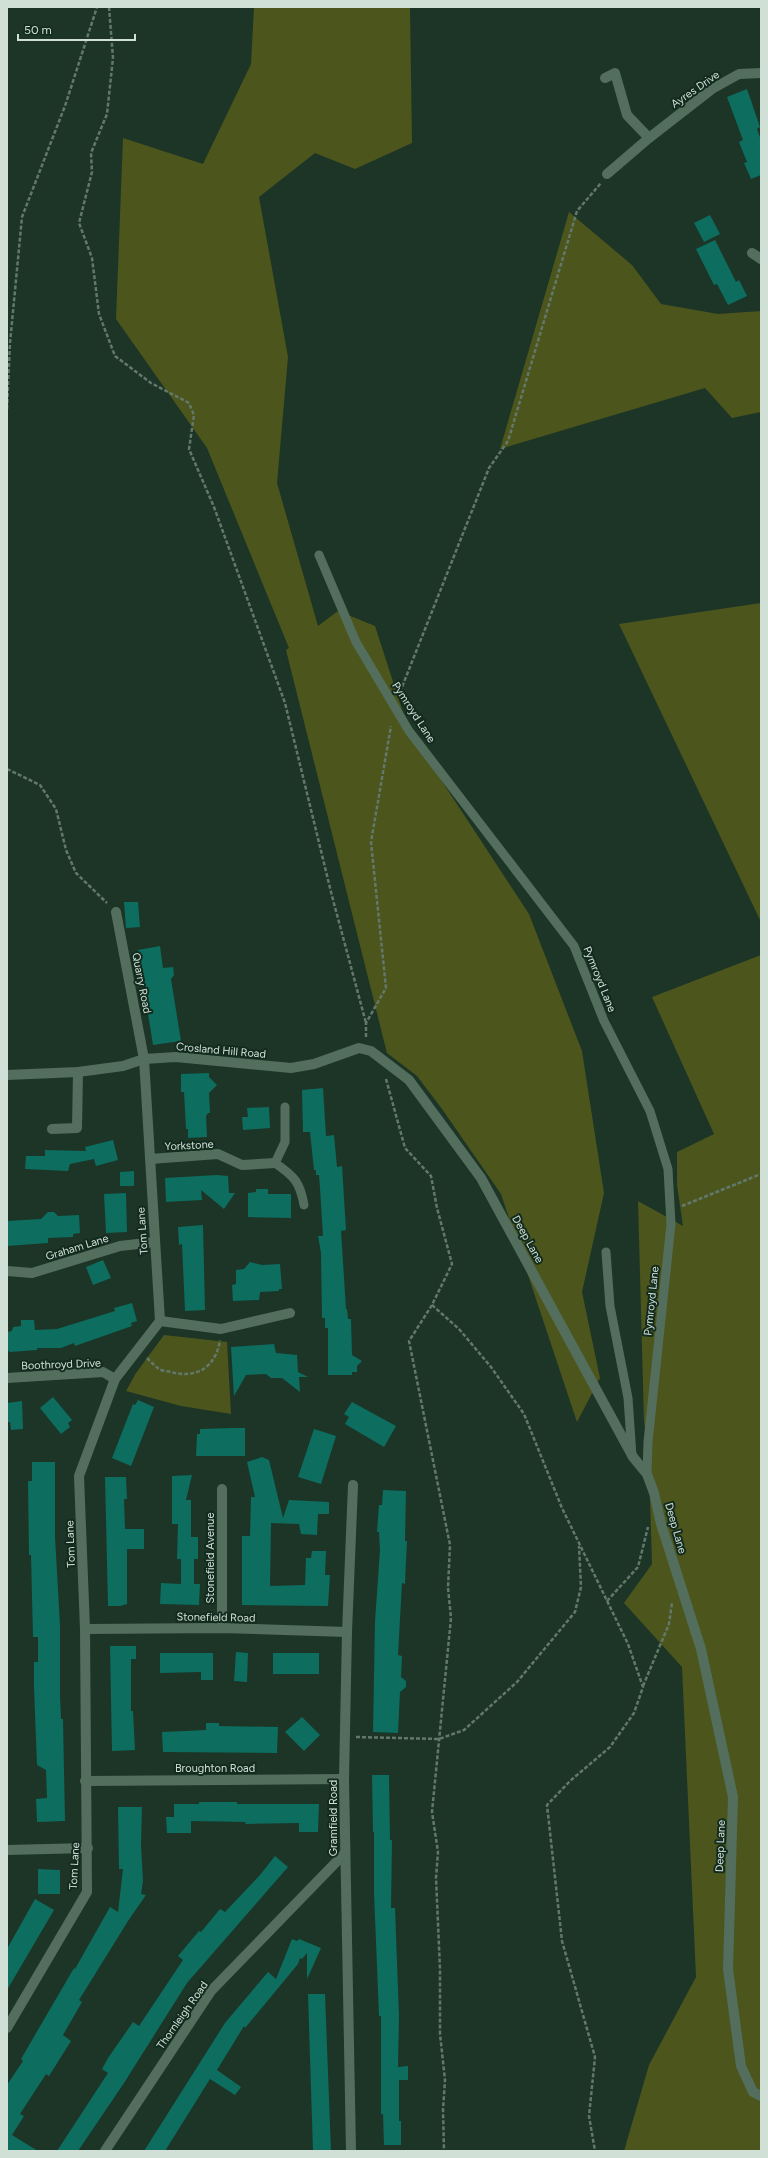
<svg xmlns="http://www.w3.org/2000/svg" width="768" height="2158" font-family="Figtree,sans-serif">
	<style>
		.green { fill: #4c551b }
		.building { fill: #0d6d5f }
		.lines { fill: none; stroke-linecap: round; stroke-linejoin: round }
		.path { stroke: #63786c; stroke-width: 2.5; stroke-dasharray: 4 2; stroke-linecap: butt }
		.lane { stroke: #546e5e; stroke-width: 9 }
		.street { stroke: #546e5e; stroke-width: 10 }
		.labels { text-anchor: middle; stroke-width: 4; stroke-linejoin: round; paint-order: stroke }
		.street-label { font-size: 11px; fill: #d1e0d7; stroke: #122b1e }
	</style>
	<rect width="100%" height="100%" fill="#1c3527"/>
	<g class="green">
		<polygon points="254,7 410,7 412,143 355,169 315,153 259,197 288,357 277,483 318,626 338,611 375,626 409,731 529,914 582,1051 604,1193 582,1292 600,1378 577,1422 501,1194 442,1109 417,1076 387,1053 286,650 289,648 207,448 116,319 123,138 203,164 251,64"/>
		<polygon points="569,212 632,265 661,304 718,314 761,311 761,412 732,418 705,388 500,449"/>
		<polygon points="761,603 761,922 619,624"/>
		<polygon points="761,955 761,2151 624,2151 649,2065 696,1977 682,1667 624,1603 652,1564 649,1464 644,1421 638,1201 683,1226 677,1185 677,1152 714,1134 652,997"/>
		<polygon points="164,1335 227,1342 231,1414 181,1406 126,1391 136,1373"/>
	</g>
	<g class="building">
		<polygon points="747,89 760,127 757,129 761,140 761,175 751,179 744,163 747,162 739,142 743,140 727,97"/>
		<polygon points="710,215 720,234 704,242 694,223"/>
		<polygon points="715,240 736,282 739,280 747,296 728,305 717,284 714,285 696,249"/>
		<polygon points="124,902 138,902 140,927 126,928"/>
		<polygon points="160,946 163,968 173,967 174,975 171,979 181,1041 153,1045 138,950"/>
		<polygon points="209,1073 209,1077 217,1085 209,1093 210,1113 208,1113 206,1116 207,1137 188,1138 188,1129 186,1129 184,1092 181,1092 181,1074"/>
		<polygon points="323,1088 326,1136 334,1135 337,1167 342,1166 346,1230 341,1231 346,1309 347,1309 348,1319 351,1319 352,1355 362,1361 357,1366 357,1372 352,1372 352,1375 328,1375 328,1328 325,1328 325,1318 322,1318 321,1253 318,1236 323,1236 320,1188 319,1175 316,1175 316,1170 314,1170 310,1132 303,1132 302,1090"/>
		<polygon points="269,1107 270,1128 243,1130 242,1117 248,1117 247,1108"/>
		<polygon points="113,1140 118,1160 96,1166 94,1159 70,1164 68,1171 25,1169 26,1156 45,1156 45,1150 86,1151 85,1147"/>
		<polygon points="134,1171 134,1186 120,1186 120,1172"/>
		<polygon points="217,1175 228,1176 229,1193 235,1193 224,1209 201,1190 202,1200 166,1202 165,1178"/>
		<polygon points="256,1189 268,1189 268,1194 291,1194 291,1218 248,1217 248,1193 256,1192"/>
		<polygon points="126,1193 127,1232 106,1233 104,1194"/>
		<polygon points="48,1212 54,1212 58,1216 79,1215 80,1233 73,1234 73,1237 48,1238 48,1243 7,1246 7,1221 41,1219"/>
		<polygon points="203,1225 205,1310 185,1311 182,1244 179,1245 178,1227"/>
		<polygon points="103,1260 111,1278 93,1285 86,1267"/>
		<polygon points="250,1262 262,1265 280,1264 282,1289 279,1289 279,1291 260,1292 259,1300 233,1301 232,1285 236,1284 236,1270 244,1269"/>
		<polygon points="132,1303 137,1321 131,1323 132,1326 75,1346 74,1343 61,1348 37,1348 37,1350 10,1352 7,1350 7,1332 12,1331 13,1327 21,1326 21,1320 34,1320 35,1330 57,1329 115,1311 114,1308"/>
		<polygon points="274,1344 276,1353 297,1355 298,1372 308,1377 299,1377 300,1392 282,1378 271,1378 266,1374 246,1375 234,1396 231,1347"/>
		<polygon points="53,1397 72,1420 68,1423 70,1427 61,1434 40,1408"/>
		<polygon points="138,1400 154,1407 131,1466 112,1458 133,1404 135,1405"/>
		<polygon points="22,1401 23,1429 11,1430 10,1422 7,1422 7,1403"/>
		<polygon points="352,1402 396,1426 384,1447 345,1424 349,1417 344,1414"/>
		<polygon points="231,1428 245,1428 245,1456 196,1456 197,1434 200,1434 200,1429"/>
		<polygon points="314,1429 336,1436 321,1484 298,1477"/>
		<polygon points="262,1457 269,1460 283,1518 289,1500 329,1502 329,1514 318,1514 317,1535 301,1534 299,1524 271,1523 270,1586 305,1585 306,1558 311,1558 312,1551 326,1551 325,1575 330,1575 328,1606 242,1605 242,1536 250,1536 251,1497 255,1497 247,1462"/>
		<polygon points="32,1462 55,1462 55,1537 60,1625 60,1696 61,1719 63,1719 65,1821 37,1822 36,1799 47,1798 46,1770 37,1765 34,1688 34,1662 38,1662 38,1637 33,1637 31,1555 29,1555 28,1481 32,1481"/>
		<polygon points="192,1475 186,1500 191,1500 191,1537 198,1537 198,1559 194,1559 194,1584 200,1584 199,1605 160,1604 161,1583 181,1584 181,1559 177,1559 178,1524 172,1524 172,1476"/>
		<polygon points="105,1477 126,1477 127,1499 124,1499 125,1529 144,1529 144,1549 127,1549 127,1604 120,1606 108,1606"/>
		<polygon points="383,1490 406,1491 405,1541 407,1541 406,1561 405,1584 402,1583 398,1655 402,1656 401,1677 406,1681 406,1687 400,1692 398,1733 373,1732 375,1621 380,1550 379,1532 377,1532 379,1505 382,1505"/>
		<polygon points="110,1646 136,1646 136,1659 131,1659 131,1711 133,1711 135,1750 112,1751"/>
		<polygon points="236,1652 248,1653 247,1682 234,1681"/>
		<polygon points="160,1653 213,1653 213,1680 201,1680 201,1672 160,1673"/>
		<rect x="273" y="1653" width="46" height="21"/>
		<polygon points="302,1717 320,1735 304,1751 285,1732"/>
		<polygon points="206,1723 219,1723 219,1726 278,1727 277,1753 163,1752 162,1732 206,1730"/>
		<polygon points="372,1775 389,1775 390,1840 392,1840 391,1908 395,1908 399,2016 398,2067 408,2066 408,2080 399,2080 399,2121 401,2121 401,2145 384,2145 383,2114 381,2114 381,2016 379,2016 374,1893 374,1832 373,1832"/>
		<polygon points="199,1802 237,1802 237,1804 319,1804 318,1832 299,1832 299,1823 245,1824 246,1822 191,1821 191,1833 167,1833 166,1817 174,1817 174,1804 199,1804"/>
		<polygon points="118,1807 142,1807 141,1844 143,1881 141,1894 146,1895 128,1921 79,2000 82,2002 63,2035 71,2041 49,2076 46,2074 20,2114 24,2116 12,2135 38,2151 7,2151 7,2085 23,2061 21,2059 74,1968 75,1969 110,1907 118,1912 123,1869 119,1869"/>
		<polygon points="275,1856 288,1867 187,1983 124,2083 78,2151 57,2151 108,2073 102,2069 108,2058 133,2022 139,2026 183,1960 178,1956 199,1931 201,1932 220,1909 225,1912 260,1875"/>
		<polygon points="38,1869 60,1870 60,1894 38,1894"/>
		<polygon points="35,1899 54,1910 7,1990 7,1949"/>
		<polygon points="292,1939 297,1941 299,1939 321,1948 307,1979 307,1953 302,1959 300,1958 298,1964 245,2028 244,2026 217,2070 241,2087 235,2095 210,2079 165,2151 144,2151 225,2023 268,1972 276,1979"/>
		<polygon points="308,1994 325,1994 331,2151 313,2151"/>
	</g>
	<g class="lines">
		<g class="path">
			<polyline points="109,7 113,58 107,114 91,153 92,172 79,223 92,258 99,314 115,356 151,383 189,403 194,415 189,449 214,507 285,703 332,896 366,1023"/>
			<polyline points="7,409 10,343 22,217 65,106 97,7"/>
			<polyline points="400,692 489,468 508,441 577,211 601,183"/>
			<polyline points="7,769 40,785 56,809 66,850 76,873 107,903"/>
			<polyline points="366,1037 366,1023 386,988 371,842 391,726"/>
			<polyline points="386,1079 405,1148 431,1176 437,1208 452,1264 432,1305 409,1341 450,1545 448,1588 451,1618 432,1812 438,1852 436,1878 440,1969 440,2034 445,2080 443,2110 444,2151"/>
			<polyline points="682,1206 761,1174"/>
			<polyline points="432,1305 459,1329 491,1367 524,1414 562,1508 628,1644 643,1687 634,1713 610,1747 570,1781 547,1805 562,1941 595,2057 589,2116 595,2151"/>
			<path d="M147 1358C151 1362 155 1366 159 1369 162 1371 167 1371 171 1372 197 1379 216 1367 220 1340"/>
			<polyline points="607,1601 638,1567 648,1527"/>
			<polyline points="643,1686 669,1624 672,1603"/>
			<polyline points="356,1737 439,1739 464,1730 517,1682 575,1612 581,1587 579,1546"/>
		</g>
		<g class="lane">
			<polyline points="319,555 356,642 409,731 574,946 604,1021 650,1111 668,1169 671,1224 648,1442 647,1474"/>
			<path d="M285 1107V1142L275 1163C294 1176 300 1182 304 1205"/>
			<polyline points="606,1252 610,1306 628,1398 632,1456"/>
		</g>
		<g class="street">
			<polyline points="605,78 615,73 627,115 649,138"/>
			<polyline points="607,174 649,138 712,89 739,74 761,73"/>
			<polyline points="752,253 761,259"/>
			<polyline points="7,1075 78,1072 123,1066 144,1059 176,1057 291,1068 314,1064 359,1048 371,1051 409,1080 481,1178 633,1457 647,1474 654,1493 661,1524 701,1649 733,1797 728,1969 741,2066 753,2092 761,2096"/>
			<polyline points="52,1129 77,1128 78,1072"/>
			<polyline points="150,1159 218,1154 242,1165 275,1163"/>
			<polyline points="7,1271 32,1273 120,1246 155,1242"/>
			<polyline points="160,1321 221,1329 290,1313"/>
			<polyline points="7,1378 103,1372 115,1379"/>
			<polyline points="222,1489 222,1628"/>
			<polyline points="85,1629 222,1628 347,1632"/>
			<polyline points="85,1781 344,1779"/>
			<polyline points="7,1850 88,1848"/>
			<polyline points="7,2028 87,1892 85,1629 79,1476 115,1379 160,1321 144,1059 116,912"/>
			<polyline points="105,2151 211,1991 345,1853"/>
			<polyline points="351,2151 344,1779 347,1632 353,1485"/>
		</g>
	</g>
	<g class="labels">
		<g class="street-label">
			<text transform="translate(695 89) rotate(-35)" y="4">Ayres Drive</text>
			<text transform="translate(414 712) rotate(57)" y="4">Pymroyd Lane</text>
			<text transform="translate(600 979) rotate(68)" y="4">Pymroyd Lane</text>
			<text transform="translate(142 983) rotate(79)" y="4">Quarry Road</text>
			<text transform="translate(221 1050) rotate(5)" y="4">Crosland Hill Road</text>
			<text transform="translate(189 1145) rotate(-3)" y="4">Yorkstone</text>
			<text transform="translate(142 1231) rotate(-94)" y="4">Tom Lane</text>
			<text transform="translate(528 1239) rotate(61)" y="4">Deep Lane</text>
			<text transform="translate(77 1247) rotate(-17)" y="4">Graham Lane</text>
			<text transform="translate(651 1301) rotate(-84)" y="4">Pymroyd Lane</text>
			<text transform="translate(61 1364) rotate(-2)" y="4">Boothroyd Drive</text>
			<text transform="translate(676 1528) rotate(74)" y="4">Deep Lane</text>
			<text transform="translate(70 1544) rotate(-92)" y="4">Tom Lane</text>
			<text transform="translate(210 1558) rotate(-90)" y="4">Stonefield Avenue</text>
			<text transform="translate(216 1617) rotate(1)" y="4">Stonefield Road</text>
			<text x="215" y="1772">Broughton Road</text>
			<text transform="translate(333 1818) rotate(-90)" y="4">Gramfield Road</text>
			<text transform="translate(720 1846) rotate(-88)" y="4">Deep Lane</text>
			<text transform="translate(74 1866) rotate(-87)" y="4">Tom Lane</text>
			<text transform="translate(182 2015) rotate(-55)" y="4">Thornleigh Road</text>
		</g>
	</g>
	<rect width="768" height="2158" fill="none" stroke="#d1e0d7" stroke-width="16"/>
	<path d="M18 34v6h117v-6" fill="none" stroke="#d1e0d7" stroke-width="2"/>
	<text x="24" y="34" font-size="12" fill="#d1e0d7" stroke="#122b1e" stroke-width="3" paint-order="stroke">50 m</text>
</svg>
